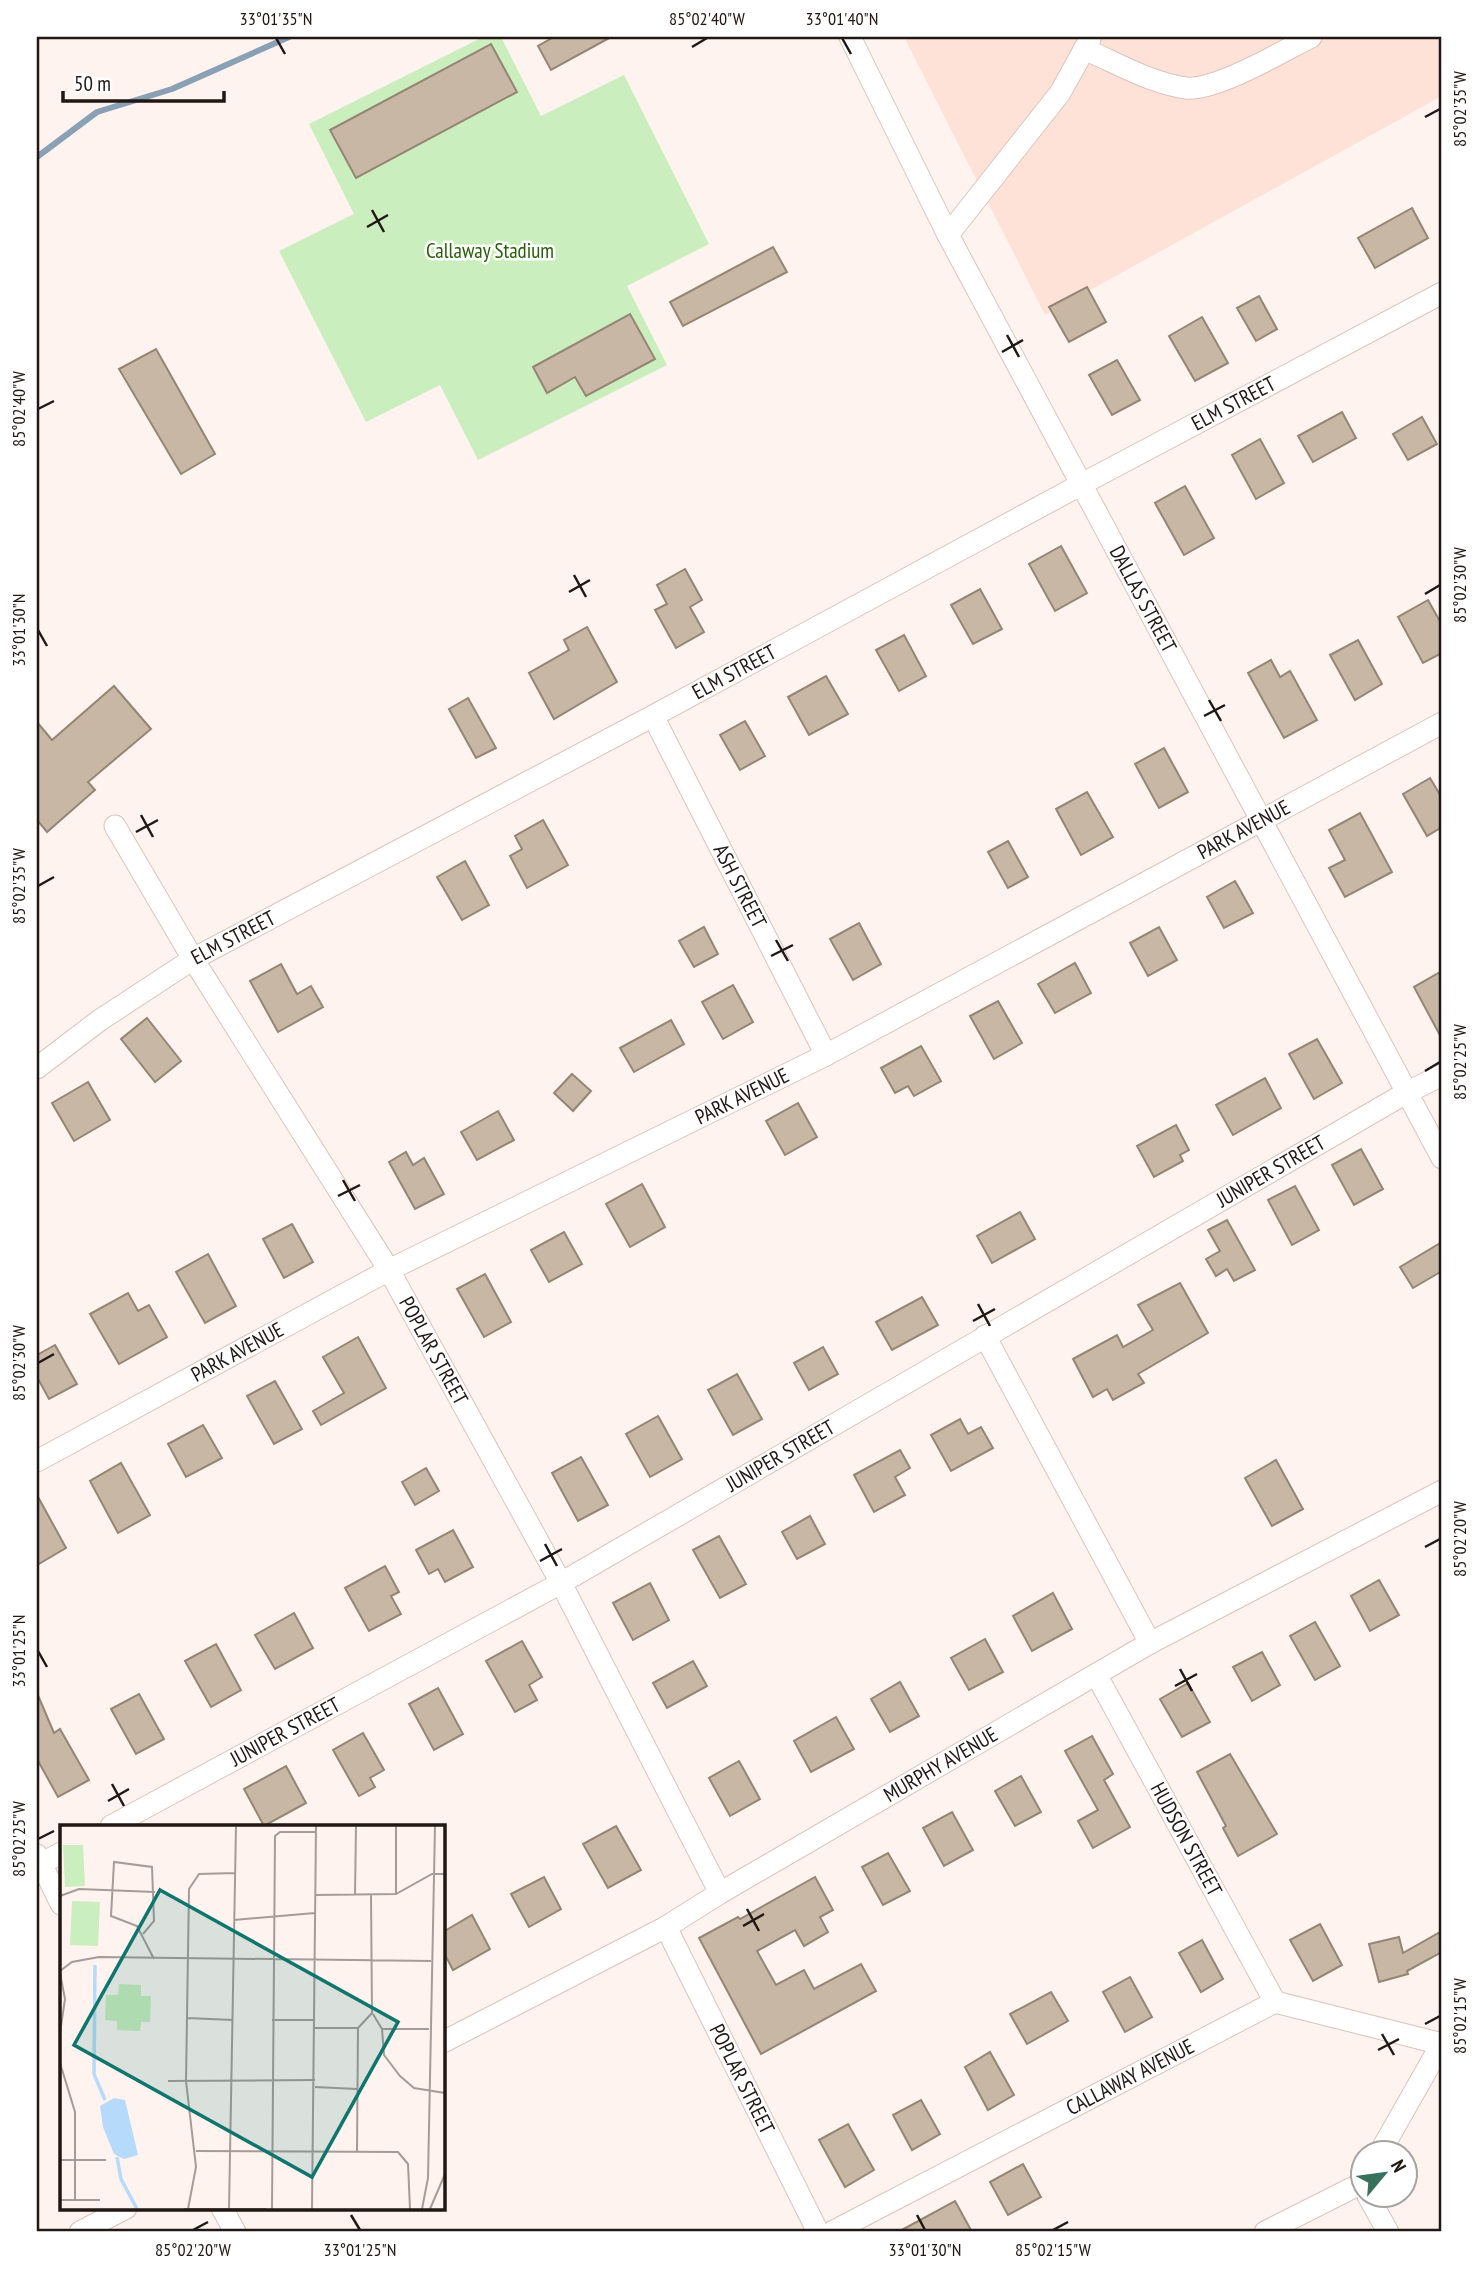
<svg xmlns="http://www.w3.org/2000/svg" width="1479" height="2269" font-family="'PT Sans Narrow',sans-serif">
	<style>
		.built { fill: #fee2d8 }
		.green { fill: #caeebd }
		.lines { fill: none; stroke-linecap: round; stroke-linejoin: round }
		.stream { stroke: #89a0b5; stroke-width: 6 }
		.building { fill: #c8b7a5; stroke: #958573; stroke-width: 2 }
		.minor-casing { stroke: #dcc3ba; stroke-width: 23 }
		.minor { stroke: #fff; stroke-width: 21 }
		.ticks { fill: none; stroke: #211815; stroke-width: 2.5 }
		.labels { text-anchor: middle; stroke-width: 5; stroke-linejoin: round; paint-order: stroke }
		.park-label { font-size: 21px; fill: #286008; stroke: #fff }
		.street-label { font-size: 21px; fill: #211815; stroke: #fff }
		.inset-river { fill: none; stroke: #b6dafa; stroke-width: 3.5 }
		.inset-road { fill: none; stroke: #a69b98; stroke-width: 2 }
		.view { fill: #0f766e; fill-opacity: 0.15; stroke: #0f766e; stroke-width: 3.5 }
		.inset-edge { fill: none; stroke: #211815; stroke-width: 3.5 }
		.neatline { fill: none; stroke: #211815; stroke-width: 2.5 }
		.ticks-label { font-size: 18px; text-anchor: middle; fill: #211815 }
	</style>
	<rect width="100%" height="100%" fill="#fef3ef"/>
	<polygon class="built" points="904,37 1442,37 1442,96 1045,315"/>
	<polygon class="green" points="483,37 501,37 541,116 624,75 709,244 627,286 667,365 478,460 440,385 366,422 279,251 354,214 309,124"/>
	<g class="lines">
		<polyline class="stream" points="37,157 97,112 172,89 289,37"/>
	</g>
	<g class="building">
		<polygon points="554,37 611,37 551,70 538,46"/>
		<polygon points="491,44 517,92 356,178 330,130"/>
		<polygon points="1412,208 1428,238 1375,268 1358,238"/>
		<polygon points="773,247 787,272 683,326 670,302"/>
		<polygon points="1087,287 1106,322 1069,342 1049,307"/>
		<polygon points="1259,296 1277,329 1256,341 1237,308"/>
		<polygon points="630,314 655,359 586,396 575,377 547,393 533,367"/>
		<polygon points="1202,317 1228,363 1195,381 1169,336"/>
		<polygon points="156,349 215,454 181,474 119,369"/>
		<polygon points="1117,360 1140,400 1112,415 1089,375"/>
		<polygon points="1342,412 1356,438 1313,462 1298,436"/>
		<polygon points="1422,417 1437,444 1408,460 1393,434"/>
		<polygon points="1260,439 1284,483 1256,499 1232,455"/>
		<polygon points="1185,486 1214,538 1184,555 1155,503"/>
		<polygon points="1061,546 1087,593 1055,611 1029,564"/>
		<polygon points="685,569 702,600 690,607 704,632 676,648 655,610 667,604 657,585"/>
		<polygon points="980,589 1002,629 973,644 951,605"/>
		<polygon points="1428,600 1442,625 1442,653 1423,663 1398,617"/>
		<polygon points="587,627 617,682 554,719 529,673 569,650 564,640"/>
		<polygon points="904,635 926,676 899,691 876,650"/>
		<polygon points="1358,640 1382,684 1355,700 1330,655"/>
		<polygon points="1271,660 1280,677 1290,671 1317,720 1284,738 1248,673"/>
		<polygon points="826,676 848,714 809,735 788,697"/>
		<polygon points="114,686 151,729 88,782 95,790 47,832 37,820 37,722 52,740"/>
		<polygon points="468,698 496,748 476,758 449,709"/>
		<polygon points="745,721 765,756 740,770 720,735"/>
		<polygon points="1164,748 1188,792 1159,808 1135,764"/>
		<polygon points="1430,778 1442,798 1442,827 1427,836 1403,794"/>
		<polygon points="1087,792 1113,837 1081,855 1056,809"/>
		<polygon points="1360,813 1392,872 1345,897 1329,868 1345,860 1329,830"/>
		<polygon points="543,820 568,865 527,888 510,856 522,849 515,836"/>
		<polygon points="1008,841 1028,877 1008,888 988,852"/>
		<polygon points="465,861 489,905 462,920 437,877"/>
		<polygon points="1235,881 1253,913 1224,928 1207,897"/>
		<polygon points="859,923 881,964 853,980 830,939"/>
		<polygon points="704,927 718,954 694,967 679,941"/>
		<polygon points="1159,927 1177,960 1148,976 1130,943"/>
		<polygon points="1075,963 1091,993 1055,1013 1038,984"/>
		<polygon points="281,964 297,994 311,986 323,1007 278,1032 250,981"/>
		<polygon points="1442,971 1442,1039 1414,987"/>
		<polygon points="733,985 753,1022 723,1039 702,1002"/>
		<polygon points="998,1001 1022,1043 994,1059 970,1016"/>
		<polygon points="147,1018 181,1061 155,1082 121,1039"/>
		<polygon points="671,1020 684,1044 634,1072 620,1048"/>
		<polygon points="1317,1039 1342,1083 1314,1099 1289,1054"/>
		<polygon points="921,1046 941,1081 914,1096 908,1086 895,1093 881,1068"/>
		<polygon points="572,1074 591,1091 573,1111 554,1093"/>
		<polygon points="1265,1078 1281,1108 1233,1135 1216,1105"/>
		<polygon points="88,1082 110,1120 74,1141 52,1103"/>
		<polygon points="798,1103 817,1137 785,1155 766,1121"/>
		<polygon points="498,1111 514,1140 477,1160 461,1132"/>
		<polygon points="1176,1125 1189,1150 1180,1155 1183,1161 1154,1177 1137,1146"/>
		<polygon points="1361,1149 1383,1189 1354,1205 1332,1165"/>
		<polygon points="406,1152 413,1165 424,1158 444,1194 415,1209 389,1162"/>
		<polygon points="642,1184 665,1227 630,1247 606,1204"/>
		<polygon points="1295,1186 1319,1230 1292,1245 1268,1200"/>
		<polygon points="1020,1212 1035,1239 992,1263 977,1236"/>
		<polygon points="1227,1220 1255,1270 1234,1281 1227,1269 1216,1276 1206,1259 1220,1251 1208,1230"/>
		<polygon points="292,1224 313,1262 284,1278 263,1239"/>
		<polygon points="564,1232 582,1264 549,1282 531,1250"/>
		<polygon points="1442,1242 1442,1271 1413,1288 1400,1267"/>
		<polygon points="208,1254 236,1306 205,1323 176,1272"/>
		<polygon points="485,1274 511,1322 484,1337 457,1289"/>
		<polygon points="1180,1283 1208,1333 1138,1374 1144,1383 1113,1400 1107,1389 1093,1397 1073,1359 1117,1335 1123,1347 1153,1330 1138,1305"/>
		<polygon points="128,1293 138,1311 149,1305 167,1337 119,1364 90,1314"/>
		<polygon points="922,1297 938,1325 892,1350 876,1322"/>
		<polygon points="358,1337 386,1388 321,1425 313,1411 344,1393 323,1357"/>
		<polygon points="55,1345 77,1384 49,1399 37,1377 37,1355"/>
		<polygon points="823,1347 838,1374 809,1390 794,1363"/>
		<polygon points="737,1374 762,1419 733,1435 708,1390"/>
		<polygon points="275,1381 302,1429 274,1444 247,1396"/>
		<polygon points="658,1416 682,1459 650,1477 626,1434"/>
		<polygon points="960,1419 968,1434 981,1427 993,1448 951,1471 931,1435"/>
		<polygon points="203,1425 222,1458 186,1477 168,1444"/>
		<polygon points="900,1450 910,1468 895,1477 905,1495 874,1512 854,1475"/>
		<polygon points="581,1457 608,1505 578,1521 552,1473"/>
		<polygon points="1276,1460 1303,1509 1272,1526 1245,1478"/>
		<polygon points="121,1463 150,1515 118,1533 90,1481"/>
		<polygon points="426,1468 439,1491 415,1505 402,1482"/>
		<polygon points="37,1495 66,1548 37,1565"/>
		<polygon points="810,1516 825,1544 797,1559 782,1532"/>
		<polygon points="453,1530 473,1567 445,1582 438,1569 429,1574 416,1550"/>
		<polygon points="719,1536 746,1584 720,1598 693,1550"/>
		<polygon points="385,1566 399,1592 391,1596 401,1614 369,1631 345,1588"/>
		<polygon points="1379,1580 1399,1615 1370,1631 1351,1596"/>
		<polygon points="650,1583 669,1620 633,1640 613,1603"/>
		<polygon points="1053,1593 1072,1629 1032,1651 1013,1616"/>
		<polygon points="294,1613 313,1648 275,1669 255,1635"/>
		<polygon points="1315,1622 1340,1666 1315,1680 1290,1636"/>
		<polygon points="985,1639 1003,1672 969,1690 951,1658"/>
		<polygon points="522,1641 542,1677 529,1685 537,1700 515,1712 486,1661"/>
		<polygon points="216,1644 241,1690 211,1707 185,1661"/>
		<polygon points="1262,1652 1280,1685 1252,1701 1233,1667"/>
		<polygon points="693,1661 707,1686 667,1708 653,1683"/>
		<polygon points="900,1682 919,1716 890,1732 871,1699"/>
		<polygon points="1188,1683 1210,1722 1182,1737 1160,1699"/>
		<polygon points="438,1688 463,1734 434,1750 409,1704"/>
		<polygon points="37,1693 54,1733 60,1729 89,1780 58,1797 37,1759"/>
		<polygon points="139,1694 164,1739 136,1754 111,1709"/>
		<polygon points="836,1717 854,1749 811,1772 794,1741"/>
		<polygon points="363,1733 384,1770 370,1778 375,1787 359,1796 333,1750"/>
		<polygon points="1092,1736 1113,1774 1104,1780 1130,1827 1093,1848 1078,1821 1098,1810 1065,1751"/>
		<polygon points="1230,1754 1277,1834 1238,1856 1223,1828 1226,1826 1197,1772"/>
		<polygon points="739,1761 760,1799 730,1816 709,1778"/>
		<polygon points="286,1766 306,1803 264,1826 244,1789"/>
		<polygon points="1021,1776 1041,1812 1015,1826 995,1791"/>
		<polygon points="952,1812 973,1850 944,1866 923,1828"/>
		<polygon points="616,1826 641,1870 608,1888 583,1844"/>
		<polygon points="888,1853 910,1891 883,1905 862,1867"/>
		<polygon points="544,1877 561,1909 529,1927 511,1894"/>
		<polygon points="815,1877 833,1910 820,1917 828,1932 804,1946 795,1930 757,1951 776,1985 804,1970 814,1989 861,1964 876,1991 761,2054 699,1938 738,1917 740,1919"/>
		<polygon points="472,1915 490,1949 453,1970 443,1951 443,1932"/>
		<polygon points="1320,1924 1342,1965 1313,1981 1290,1940"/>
		<polygon points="1442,1931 1442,1952 1407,1971 1408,1974 1379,1982 1369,1944 1399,1937 1403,1953"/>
		<polygon points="1202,1940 1223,1979 1201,1992 1179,1953"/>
		<polygon points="1130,1977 1152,2017 1125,2032 1103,1992"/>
		<polygon points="1051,1992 1068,2021 1027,2044 1010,2014"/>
		<polygon points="990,2052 1014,2095 988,2110 965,2067"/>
		<polygon points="921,2100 940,2134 912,2150 893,2115"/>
		<polygon points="848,2124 874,2170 845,2187 819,2140"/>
		<polygon points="1023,2164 1041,2197 1008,2215 990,2182"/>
		<polygon points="955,2201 972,2232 898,2232"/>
	</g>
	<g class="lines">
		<g class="minor-casing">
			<g id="minor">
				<path id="s1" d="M850 37 948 235 1442 1158"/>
				<path d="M1084 49C1117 63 1150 83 1186 88 1216 91 1283 51 1311 37"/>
				<polyline points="948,235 1060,93 1090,39"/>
				<path id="s2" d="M653 716 826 1055"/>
				<path id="s3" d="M115 826 193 959 389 1270 561 1583 720 1893"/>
				<path id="s4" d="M37 1068 100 1020 193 959 653 716 1080 485 1442 293"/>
				<polyline points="985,1336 1150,1643"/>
				<path id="s5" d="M37 1461 389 1270 826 1055 1442 723"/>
				<path id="s6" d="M1097 1676 1275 2002"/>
				<path id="s7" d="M111 1826 561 1583 1406 1093 1442 1075"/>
				<polyline points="37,1855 61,1904"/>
				<polyline points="37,1866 61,1853"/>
				<path id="s8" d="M666 1927 818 2232"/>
				<path id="s9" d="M443 2042 666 1927 720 1893 1150 1643 1442 1491"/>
				<polyline points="1379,2154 1441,2045"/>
				<polyline points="1368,2196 1388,2232"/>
				<polyline points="222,2208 235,2232"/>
				<polyline points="80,2232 126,2208"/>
				<path id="s10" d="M832 2232 1275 2002 1442 2044"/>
				<polyline points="1265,2232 1364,2182"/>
			</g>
		</g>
		<use href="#minor" class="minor"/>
	</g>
	<path class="ticks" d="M276 38 285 54M842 38 851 54M692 47 707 38M1425 117 1440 109M372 210 384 232M367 227 388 215M1007 335 1019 357M1002 352 1023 340M38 409 54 401M574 575 586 597M569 592 590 580M1425 594 1440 585M38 630 47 646M1209 700 1221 721M1204 716 1225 705M141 815 153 837M136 832 158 820M38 886 54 877M776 940 788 961M771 956 793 945M1425 1071 1440 1062M343 1180 355 1201M338 1196 360 1185M978 1304 990 1326M973 1321 995 1309M38 1363 54 1354M545 1544 557 1566M1425 1547 1440 1539M540 1561 562 1549M38 1651 47 1667M1180 1669 1192 1691M1175 1686 1197 1674M112 1784 124 1806M108 1801 129 1789M38 1839 54 1831M747 1909 759 1931M743 1926 764 1914M1425 2024 1440 2016M1382 2034 1394 2055M1378 2050 1399 2039M351 2215 360 2230M917 2215 925 2230M193 2230 208 2222M1053 2230 1068 2222"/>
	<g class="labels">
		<g class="park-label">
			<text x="490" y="258">Callaway Stadium</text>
		</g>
		<g class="street-label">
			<text dy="7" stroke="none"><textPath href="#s4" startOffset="1370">ELM STREET</textPath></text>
			<text dy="7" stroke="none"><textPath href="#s1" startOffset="634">DALLAS STREET</textPath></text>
			<text dy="7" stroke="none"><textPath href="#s4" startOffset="803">ELM STREET</textPath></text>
			<text dy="7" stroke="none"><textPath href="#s5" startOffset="1362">PARK AVENUE</textPath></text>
			<text dy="7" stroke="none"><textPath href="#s2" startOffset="191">ASH STREET</textPath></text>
			<text dy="7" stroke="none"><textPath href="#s4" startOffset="236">ELM STREET</textPath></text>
			<text dy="7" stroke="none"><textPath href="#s5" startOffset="794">PARK AVENUE</textPath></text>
			<text dy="7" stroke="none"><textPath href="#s7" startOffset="1332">JUNIPER STREET</textPath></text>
			<text dy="7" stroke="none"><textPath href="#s3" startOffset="614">POPLAR STREET</textPath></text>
			<text dy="7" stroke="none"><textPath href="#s5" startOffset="228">PARK AVENUE</textPath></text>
			<text dy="7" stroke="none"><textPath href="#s7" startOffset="765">JUNIPER STREET</textPath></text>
			<text dy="7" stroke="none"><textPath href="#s7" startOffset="198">JUNIPER STREET</textPath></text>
			<text dy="7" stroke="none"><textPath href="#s9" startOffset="570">MURPHY AVENUE</textPath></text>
			<text dy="7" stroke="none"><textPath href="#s6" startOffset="186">HUDSON STREET</textPath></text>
			<text dy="7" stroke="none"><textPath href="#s10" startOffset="336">CALLAWAY AVENUE</textPath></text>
			<text dy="7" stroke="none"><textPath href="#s8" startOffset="170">POPLAR STREET</textPath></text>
		</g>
	</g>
	<g transform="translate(60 1825)">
		<rect width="385" height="385" fill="#fef3ef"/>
		<path d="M3 20H23L25 61 5 62ZM12 76 40 77 38 121 10 120ZM59 159 81 160V171H91L90 197H81L80 206 57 205V196L45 195 46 170H58Z" fill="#caeebd"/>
		<path d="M54 273 65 275 78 330 64 334 54 329 43 302 40 281Z" fill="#b6dafa"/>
		<path class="inset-river" d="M35 140 34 249 45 275M57 332 61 354 77 384"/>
		<path class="inset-road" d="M336 69V1M255 70 336 69 372 49H385M295 70 296 1M0 71 19 64 95 67M174 95 255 88M83 109 94 96 92 42 54 37 51 91 77 101 94 134M0 146 12 137 39 132 371 136M0 148 5 174 0 208M313 189 322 204 324 230 340 251 354 263 385 268M127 193 173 195M212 195H253M254 203H298M322 204H369M0 238 15 287V375M108 256 255 255M255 262 297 264M136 326 338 327 348 339 350 384M297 326 298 203 312 188 311 70M0 335H46M0 375H40M124 384H206M128 384 136 342 126 256 129 64 139 49 175 48M169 384 176 1M212 384 215 11 220 7H256M252 384 256 1M362 384 368 353 375 1M370 384 385 349"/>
		<path class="view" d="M100 65 338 197 252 352 14 220Z"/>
		<rect width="385" height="385" class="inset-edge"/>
	</g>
	<rect width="1479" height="2269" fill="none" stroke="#ffffff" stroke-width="77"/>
	<g transform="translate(1384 2174) rotate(61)"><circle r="33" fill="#ffffff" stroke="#a6a3a1" stroke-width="2"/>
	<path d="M0-5L12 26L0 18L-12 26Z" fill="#36725c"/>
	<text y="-10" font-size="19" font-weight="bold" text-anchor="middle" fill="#211815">N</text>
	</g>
	<path d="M63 91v10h161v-10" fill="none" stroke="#211815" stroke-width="3.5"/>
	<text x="74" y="91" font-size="21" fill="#211815" stroke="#ffffff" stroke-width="5" paint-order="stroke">50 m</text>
	<rect x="38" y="38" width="1402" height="2192" class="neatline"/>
	<g class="ticks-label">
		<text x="276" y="25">33°01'35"N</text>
		<text x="707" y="25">85°02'40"W</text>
		<text x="842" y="25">33°01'40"N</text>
		<text transform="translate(1460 109) rotate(-90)" y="6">85°02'35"W</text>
		<text transform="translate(19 409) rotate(-90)" y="6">85°02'40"W</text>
		<text transform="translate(1460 585) rotate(-90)" y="6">85°02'30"W</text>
		<text transform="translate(19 630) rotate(-90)" y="6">33°01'30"N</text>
		<text transform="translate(19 886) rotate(-90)" y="6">85°02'35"W</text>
		<text transform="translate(1460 1062) rotate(-90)" y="6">85°02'25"W</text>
		<text transform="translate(19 1363) rotate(-90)" y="6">85°02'30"W</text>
		<text transform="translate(1460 1539) rotate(-90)" y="6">85°02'20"W</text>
		<text transform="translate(19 1651) rotate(-90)" y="6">33°01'25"N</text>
		<text transform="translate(19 1839) rotate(-90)" y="6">85°02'25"W</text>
		<text transform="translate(1460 2016) rotate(-90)" y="6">85°02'15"W</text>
		<text x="193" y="2256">85°02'20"W</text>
		<text x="360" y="2256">33°01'25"N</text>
		<text x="925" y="2256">33°01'30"N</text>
		<text x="1053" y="2256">85°02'15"W</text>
	</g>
</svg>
